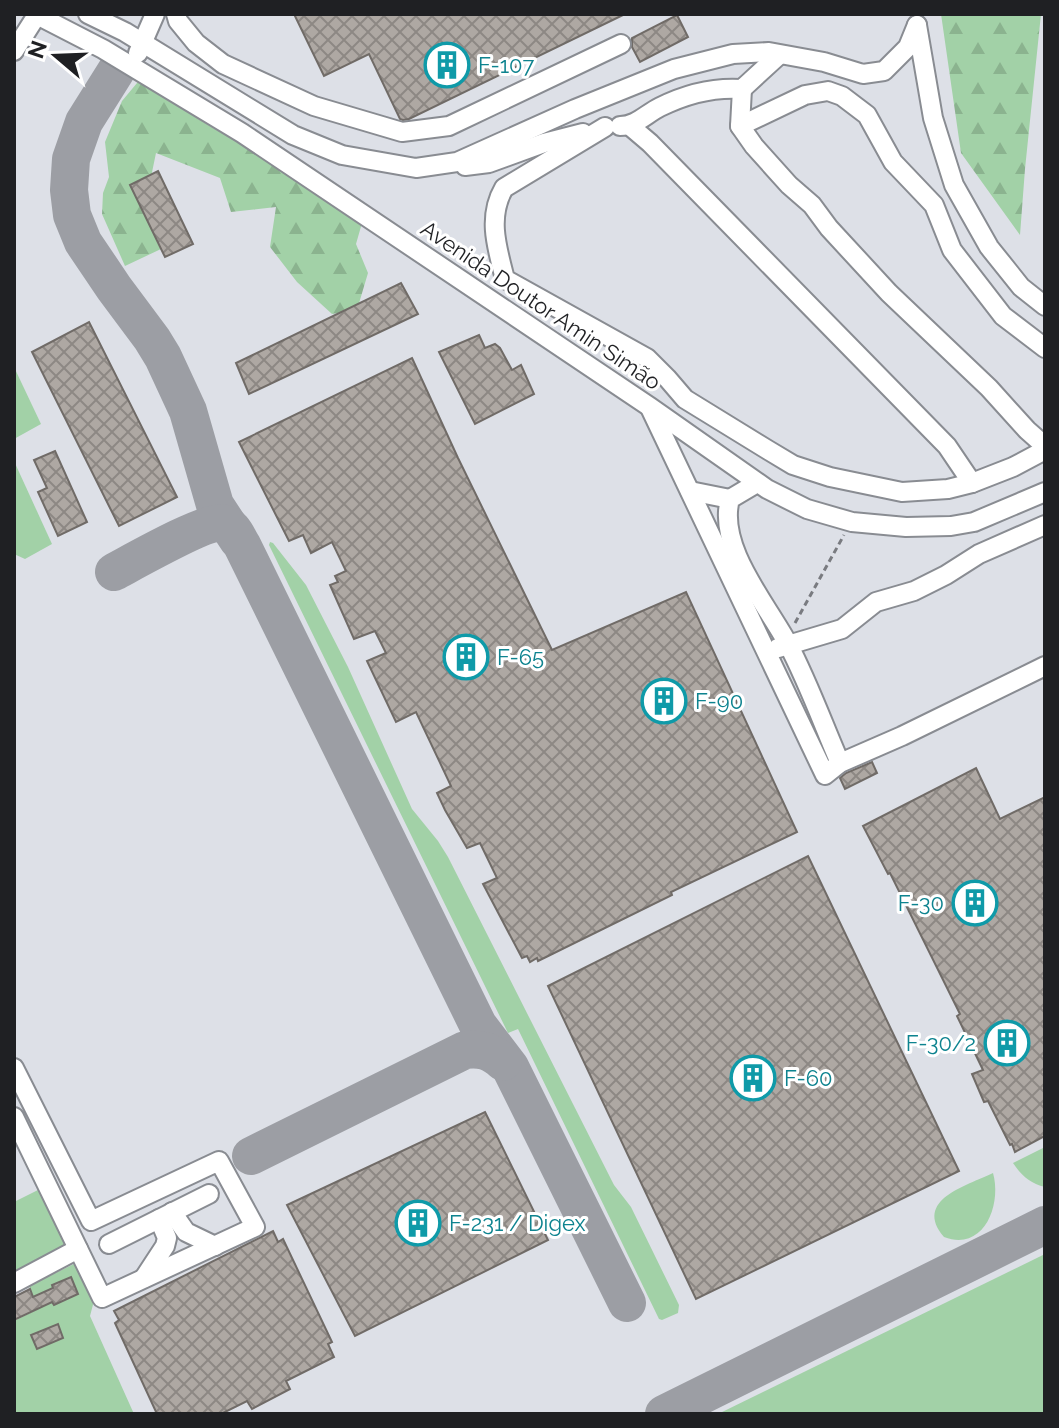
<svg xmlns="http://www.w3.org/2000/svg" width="1059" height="1428" font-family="Raleway,sans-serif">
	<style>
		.green { fill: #a2d1a7 }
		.forest { fill: url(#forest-firs) }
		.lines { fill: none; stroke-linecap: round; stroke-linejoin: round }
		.taxiway { stroke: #9c9ea4; stroke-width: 38 }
		.building { fill: url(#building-cross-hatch); stroke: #706b67; stroke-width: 2 }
		.minor-casing { stroke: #898c92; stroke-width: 22 }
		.path { stroke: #797b80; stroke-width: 3; stroke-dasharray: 6 4; stroke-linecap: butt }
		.minor { stroke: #fff; stroke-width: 18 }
		.labels { text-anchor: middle; stroke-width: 6; stroke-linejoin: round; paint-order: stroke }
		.culture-label { font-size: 22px; fill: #0d838f; stroke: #fff; text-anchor: start }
		.street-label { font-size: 22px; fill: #1f2023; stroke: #fff }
	</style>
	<defs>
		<pattern id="forest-firs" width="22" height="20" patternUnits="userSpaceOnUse" patternTransform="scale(2)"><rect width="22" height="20" fill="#a2d1a7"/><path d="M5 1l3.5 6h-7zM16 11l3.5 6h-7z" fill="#8bb38f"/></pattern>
		<pattern id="building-cross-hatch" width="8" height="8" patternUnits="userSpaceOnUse" patternTransform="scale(2)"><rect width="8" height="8" fill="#aea8a3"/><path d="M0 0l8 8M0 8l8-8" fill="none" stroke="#8d8884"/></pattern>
	</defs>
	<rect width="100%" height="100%" fill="#dde0e7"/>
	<g class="green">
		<polygon points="14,367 41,424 14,439"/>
		<polygon points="14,461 52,544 25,559 14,554"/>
		<polygon points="270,542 273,543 306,585 348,667 412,809 438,841 448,857 614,1185 631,1207 679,1305 678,1313 662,1320 659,1319 518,1029 508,1033 269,545"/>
		<path d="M1045 1147V1187C1030 1183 1022 1176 1013 1163Z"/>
		<path d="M993 1173C1002 1205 984 1252 944 1237 913 1200 966 1186 993 1173Z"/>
		<polygon points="42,1188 72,1248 14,1278 14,1202"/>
		<polygon points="1045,1254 1045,1414 718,1414"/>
		<polygon points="76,1263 95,1297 90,1316 134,1414 14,1414 14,1321 38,1309 29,1286"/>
	</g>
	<g class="forest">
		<polygon points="941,14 1041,14 1025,169 1020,235 961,153"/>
		<polygon points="142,77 185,102 187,112 218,131 225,129 362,223 356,244 368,273 357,310 332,314 297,282 270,247 276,207 231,212 220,178 156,153 145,206 161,249 125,266 102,214 103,193 109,177 105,142 122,101"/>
	</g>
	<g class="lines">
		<g class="taxiway">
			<polyline points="116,71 84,122 71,159 69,190 72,215 83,242 114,288 152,339 163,357 188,411 215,505 238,540"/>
			<path d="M114 572C133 562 205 521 222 523 233 525 237 537 242 545L478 1025 510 1067 627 1303"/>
			<path d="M251 1156 465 1050C481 1048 491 1051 503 1062"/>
			<polyline points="664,1414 1045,1225"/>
		</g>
	</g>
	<g class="building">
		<polygon points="294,14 625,14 409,119 403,120 400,119 369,54 324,76"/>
		<polygon points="677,15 688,37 640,62 632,47 632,38"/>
		<polygon points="158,171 193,244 165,257 130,185"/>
		<polygon points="401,283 418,314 249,394 236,363"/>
		<polygon points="89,322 177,497 119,526 32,352"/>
		<polygon points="479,335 485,348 495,344 500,348 512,370 521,365 534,394 475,424 439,352"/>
		<polygon points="412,358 458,458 552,650 686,592 797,832 671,892 672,895 538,961 537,958 530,962 527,956 522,958 483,884 497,878 480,843 467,848 445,810 437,793 451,786 416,712 396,722 367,661 386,653 375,631 354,639 330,585 338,582 335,576 346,571 332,542 311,553 303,535 289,541 239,442"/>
		<polygon points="55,451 87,522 58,536 38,492 47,488 34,460"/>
		<polygon points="872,762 877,773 845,789 840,778 846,773"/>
		<polygon points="976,768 1000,819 1045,797 1045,1136 1015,1152 1012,1144 1010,1145 988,1101 984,1102 972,1074 983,1070 957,1016 960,1014 890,873 888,874 863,826"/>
		<polygon points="808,856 959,1171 696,1299 548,986"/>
		<polygon points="485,1112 548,1240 355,1336 287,1205"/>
		<polygon points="273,1231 278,1242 283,1239 332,1342 328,1344 334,1357 286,1381 290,1389 252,1409 247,1401 221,1414 157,1414 115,1323 119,1320 114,1311"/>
		<polygon points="71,1277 78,1294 54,1305 52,1302 14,1320 14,1297 30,1289 33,1297 53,1288 52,1285"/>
		<polygon points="58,1324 63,1338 37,1349 31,1335"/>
	</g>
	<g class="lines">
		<g class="minor-casing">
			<g id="minor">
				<polyline points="35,14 103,49 242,133 650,407 767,489 807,509 852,522 906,527 951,526 974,522 1045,492"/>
				<polyline points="88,14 125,32 293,135 342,155 416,168 457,162 575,109 674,69 733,54 769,52 824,62 863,74 884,71 908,47 917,25"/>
				<polyline points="176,14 178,21 196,43 223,64 314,106 402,132 449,126 621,44"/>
				<polyline points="917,25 933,118 954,185 989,247 1021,287 1045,306"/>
				<polyline points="14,51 37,15"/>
				<polyline points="138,53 155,14"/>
				<polyline points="742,89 740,126 754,146 789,185 812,205 829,228 889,293 989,388 1027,430 1045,446"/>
				<path d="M620 126C636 126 646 114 660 107 686 94 713 87 742 89L779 55"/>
				<polyline points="630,126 650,143 947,446 972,483"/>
				<polyline points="740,126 805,95 828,91 842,96 867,115 893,162 934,205 952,250 1003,316 1045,348"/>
				<path d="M605 127 504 188C487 217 497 248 505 279L647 358 667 378 685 399 768 450 793 465 830 477 902 492 948 489 972 483 1013 467 1045 450"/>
				<polyline points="465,166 489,163 544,143 583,133"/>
				<polyline points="651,410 825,775 840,763 902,736 1045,666"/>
				<path d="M757 483 730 499C717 547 766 603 788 644 808 682 823 724 840 763"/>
				<polyline points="690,491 730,499"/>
				<polyline points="778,648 842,629 876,602 914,591 946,575 979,554 1045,525"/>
				<polyline points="14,1068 91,1221 219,1161 255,1227 102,1298 14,1117"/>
				<polyline points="172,1212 186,1232 215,1246"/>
				<polyline points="109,1244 209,1194"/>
				<polyline points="144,1278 165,1246 167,1238 159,1219"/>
				<polyline points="14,1283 78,1249"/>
			</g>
		</g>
		<polyline class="path" points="795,623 844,535"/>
		<use href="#minor" class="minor"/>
	</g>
	<defs>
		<g id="building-ring" transform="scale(2.3)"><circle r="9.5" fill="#fff" stroke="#0f9aa8" stroke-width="1.5"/><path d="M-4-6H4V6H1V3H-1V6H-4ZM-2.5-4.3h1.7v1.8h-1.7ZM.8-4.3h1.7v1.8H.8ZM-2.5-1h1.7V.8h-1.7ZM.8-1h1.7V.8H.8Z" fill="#0f9aa8"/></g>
	</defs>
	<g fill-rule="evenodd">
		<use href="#building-ring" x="447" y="65"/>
		<use href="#building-ring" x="466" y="657"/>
		<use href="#building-ring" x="664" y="701"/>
		<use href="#building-ring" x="975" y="903"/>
		<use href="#building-ring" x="1007" y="1043"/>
		<use href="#building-ring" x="753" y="1078"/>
		<use href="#building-ring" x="418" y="1223"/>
	</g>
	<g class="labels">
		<g class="culture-label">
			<text x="478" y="73">F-107</text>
			<text x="497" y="665">F-65</text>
			<text x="695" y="709">F-90</text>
			<text x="944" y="911" text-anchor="end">F-30</text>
			<text x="976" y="1051" text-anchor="end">F-30/2</text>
			<text x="784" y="1086">F-60</text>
			<text x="449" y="1231">F-231 / Digex</text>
		</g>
		<g class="street-label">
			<text transform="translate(541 305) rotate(34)" y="8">Avenida Doutor Amin Simão</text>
		</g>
	</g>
	<rect width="1059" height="1428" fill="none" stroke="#1f2023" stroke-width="32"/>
	<g transform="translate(56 56) rotate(289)" stroke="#ffffff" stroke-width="6" paint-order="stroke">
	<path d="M0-6L14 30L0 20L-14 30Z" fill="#1f2023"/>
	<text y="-12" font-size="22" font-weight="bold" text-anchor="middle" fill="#1f2023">N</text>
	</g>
</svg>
